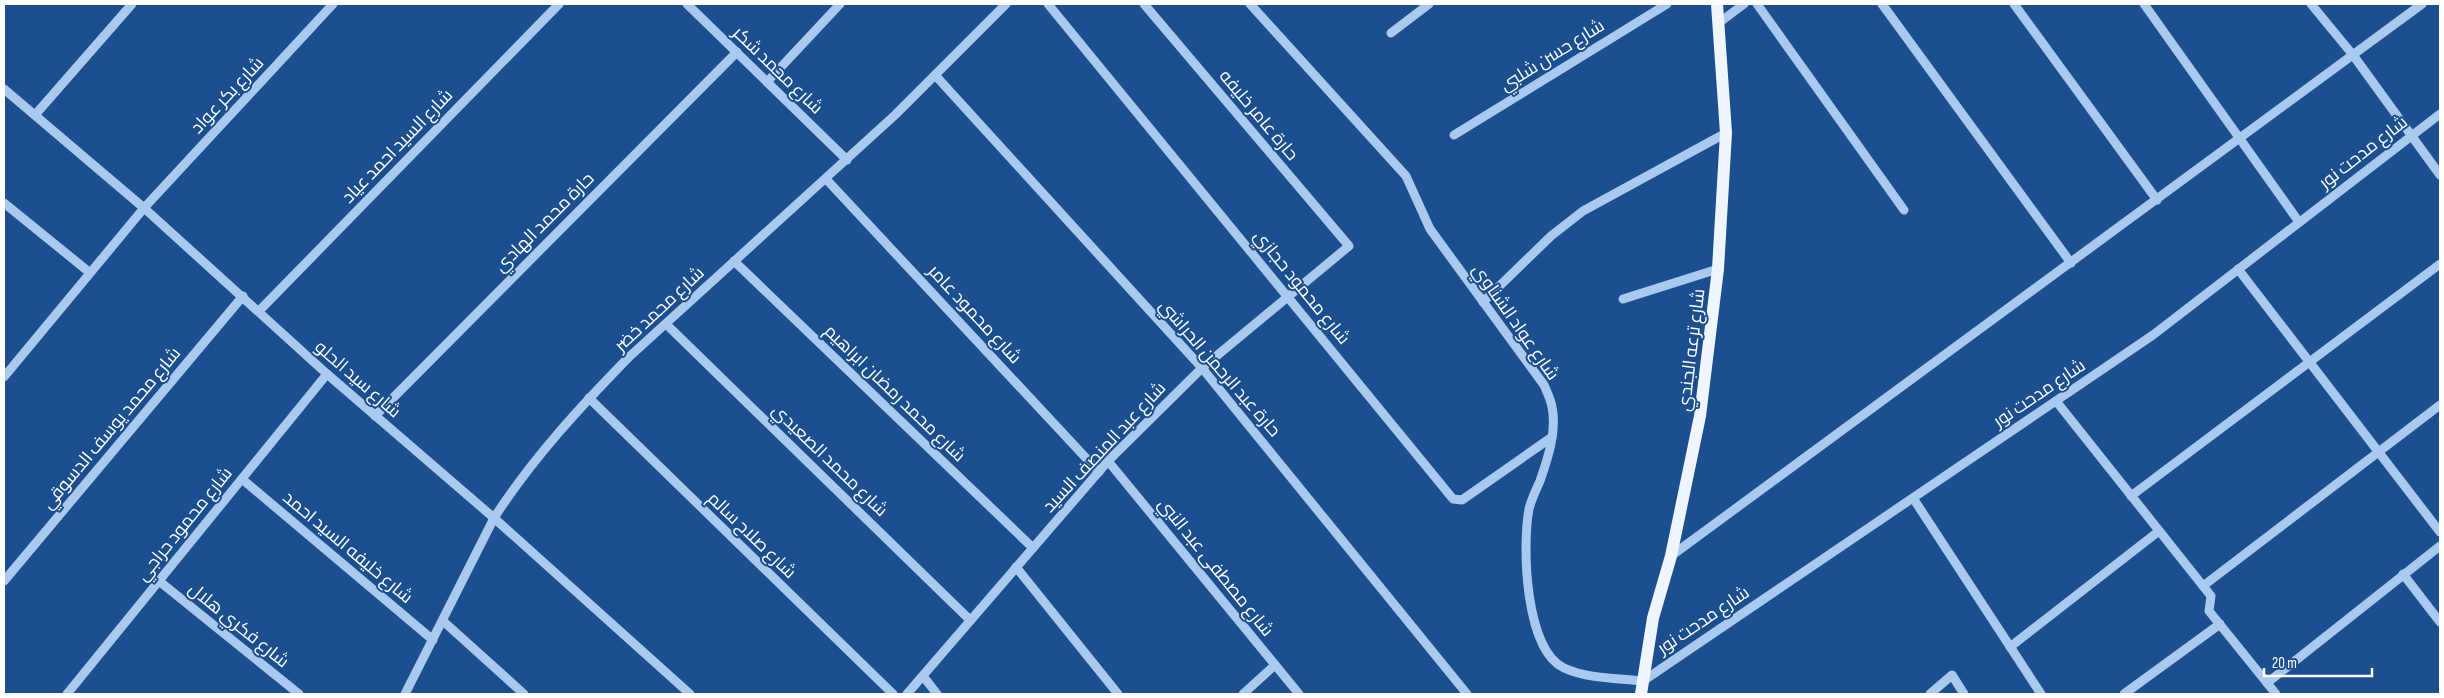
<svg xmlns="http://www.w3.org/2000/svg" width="2444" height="698" font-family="'Sofia Sans Condensed',Cairo,sans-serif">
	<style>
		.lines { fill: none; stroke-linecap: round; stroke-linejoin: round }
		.minor { stroke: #a9c9ee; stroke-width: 9 }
		.major { stroke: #f0f6ff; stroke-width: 12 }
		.labels { text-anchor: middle; stroke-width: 4; stroke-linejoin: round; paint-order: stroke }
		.street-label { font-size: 18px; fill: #fff; stroke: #1b4f8f }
	</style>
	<rect width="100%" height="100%" fill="#1b4f8f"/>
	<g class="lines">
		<g class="minor">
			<polyline points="687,4 847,160"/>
			<polyline points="1048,4 1453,499 1462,500 1552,437"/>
			<path d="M1250 4 1406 176 1430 229 1544 385C1547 392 1551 400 1552 407 1557 431 1548 458 1540 481 1536 490 1531 500 1529 509 1522 546 1525 650 1564 668 1588 679 1617 678 1643 681L2153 335 2440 114"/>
			<polyline points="1757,4 1904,210"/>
			<polyline points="1882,4 2071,263"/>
			<polyline points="2014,4 2157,200"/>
			<polyline points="2144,4 2299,222"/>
			<polyline points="2311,4 2353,55 2440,175"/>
			<polyline points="1720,22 1744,4"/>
			<polyline points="1391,33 1429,4"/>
			<polyline points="935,75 1202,368 1467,694"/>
			<polyline points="767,82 840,4"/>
			<polyline points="4,89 144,208 327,374 494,518 690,694"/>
			<polyline points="35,115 132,4"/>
			<polyline points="1454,135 1667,4"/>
			<polyline points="826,179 1099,472"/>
			<polyline points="4,203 89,272"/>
			<polyline points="734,261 1033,548"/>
			<polyline points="2238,269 2440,532"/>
			<polyline points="1623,299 1718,269"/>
			<polyline points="1483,302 1551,236 1583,211 1726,133"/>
			<polyline points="259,311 559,4"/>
			<polyline points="666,324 970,620"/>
			<polyline points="4,377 144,208 333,4"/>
			<polyline points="589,398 893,694"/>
			<polyline points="2056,401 2211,596 2209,611 2276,694"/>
			<polyline points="375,416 737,52"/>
			<polyline points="1108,461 1299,694"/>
			<polyline points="242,479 433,640"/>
			<polyline points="2131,496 2440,264"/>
			<polyline points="1913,498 2041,694"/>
			<polyline points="1671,556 2422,4"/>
			<polyline points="1016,567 1118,694"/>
			<polyline points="2403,574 2440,622"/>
			<polyline points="4,581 243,296"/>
			<polyline points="159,581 299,694"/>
			<polyline points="2203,586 2440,405"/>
			<polyline points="443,621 524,694"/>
			<polyline points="2010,647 2159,531"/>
			<polyline points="923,676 937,694"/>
			<polyline points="2267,683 2440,546"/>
			<polyline points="67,694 327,374"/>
			<path d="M405 694 494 518C532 459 580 407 629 357L895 115 1006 4"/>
			<polyline points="907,694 1108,461 1202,368 1349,246 1144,4"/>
			<polyline points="1243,694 1275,665"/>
			<polyline points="1930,694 1952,675 1964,694"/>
			<polyline points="2124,694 2220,624"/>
		</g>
		<polyline class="major" points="1641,694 1653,618 1671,556 1700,416 1718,269 1726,133 1717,4"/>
	</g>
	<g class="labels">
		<g class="street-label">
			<text transform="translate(1552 55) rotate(-32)" y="6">شارع حسن شلبي</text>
			<text transform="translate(778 70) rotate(44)" y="6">شارع محمد شكر</text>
			<text transform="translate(227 95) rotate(-47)" y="6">شارع بكر عواد</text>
			<text transform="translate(1259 115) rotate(50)" y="6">حارة عامر خليفه</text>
			<text transform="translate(397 146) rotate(-46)" y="6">شارع السيد احمد عياد</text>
			<text transform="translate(2363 152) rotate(-38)" y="6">شارع مدحت نور</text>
			<text transform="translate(544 222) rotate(-45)" y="6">حارة محمد الهادي</text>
			<text transform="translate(1302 287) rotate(51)" y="6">شارع محمود حجازي</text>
			<text transform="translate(659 309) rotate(-43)" y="6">شارع محمد خضر</text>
			<text transform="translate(975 314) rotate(47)" y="6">شارع محمود عامر</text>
			<text transform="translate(1516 322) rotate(55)" y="6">شارع عواد الشناوي</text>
			<text transform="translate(1691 350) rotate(-83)" y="6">شارع ترعه الجندي</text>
			<text transform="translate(1220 368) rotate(49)" y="6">حارة عبد الرحمن الحراشي</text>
			<text transform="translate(358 379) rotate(41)" y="6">شارع سيد الحلو</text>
			<text transform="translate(895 393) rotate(44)" y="6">شارع محمد رمضان ابراهيم</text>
			<text transform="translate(2039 393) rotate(-34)" y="6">شارع مدحت نور</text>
			<text transform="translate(111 428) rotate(-50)" y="6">شارع محمد يوسف الدسوقي</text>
			<text transform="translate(1104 447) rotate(-47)" y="6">شارع عبد المنصف السيد</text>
			<text transform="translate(830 460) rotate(44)" y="6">شارع محمد الصعيدي</text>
			<text transform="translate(184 524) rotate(-51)" y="6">شارع محمود حراجي</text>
			<text transform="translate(752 535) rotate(44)" y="6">شارع صلاح سالم</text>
			<text transform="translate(348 547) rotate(40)" y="6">شارع خليفه السيد احمد</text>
			<text transform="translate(1216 567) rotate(51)" y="6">شارع مصطفى عبد النبي</text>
			<text transform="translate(1703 620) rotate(-34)" y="6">شارع مدحت نور</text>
			<text transform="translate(239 625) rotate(39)" y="6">شارع فكري هلال</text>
		</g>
	</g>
	<rect width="2444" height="698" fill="none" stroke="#ffffff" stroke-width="10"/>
	<path d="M2264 668v8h108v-8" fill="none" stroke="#ffffff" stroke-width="2.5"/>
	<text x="2272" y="668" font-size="15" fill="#ffffff" stroke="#1b4f8f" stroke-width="4" paint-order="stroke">20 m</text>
</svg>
